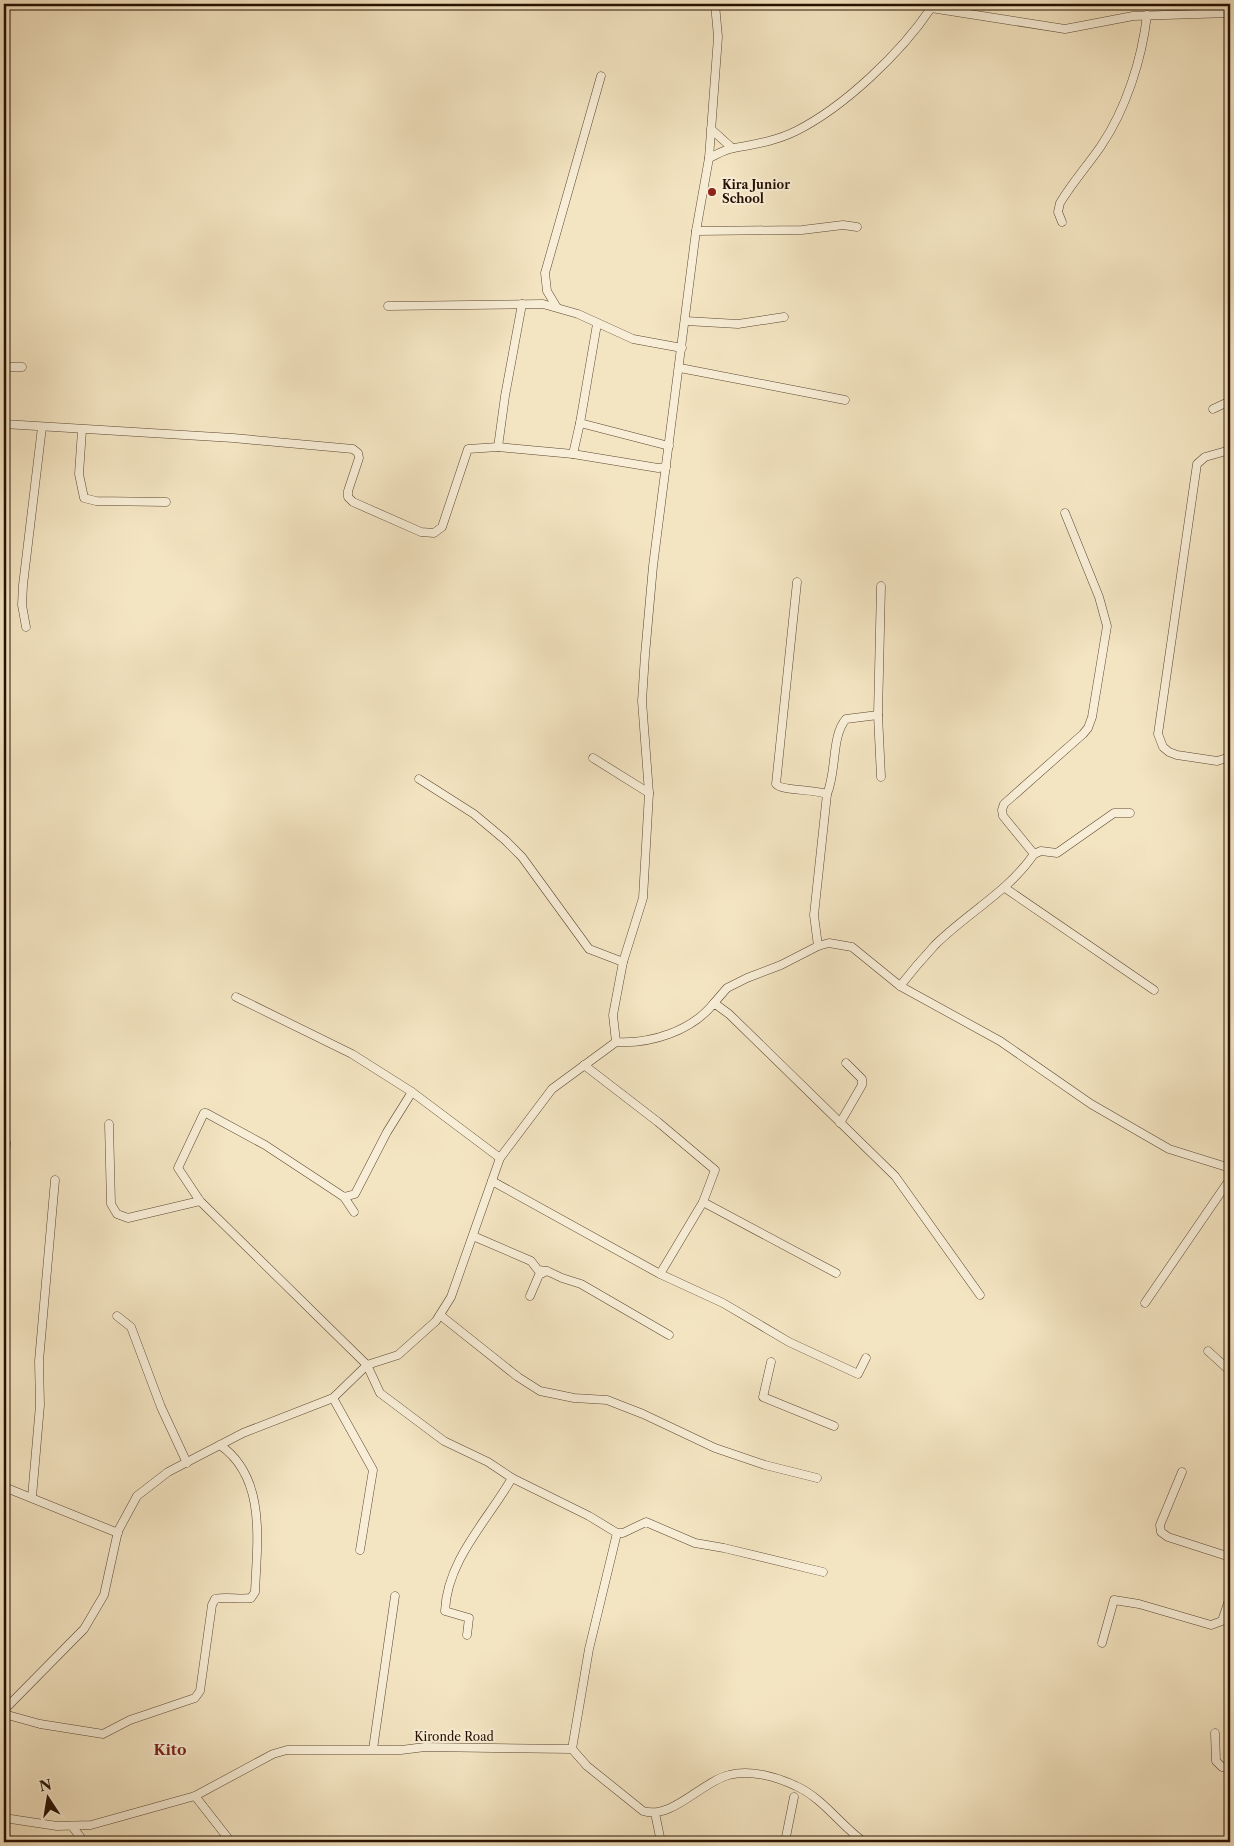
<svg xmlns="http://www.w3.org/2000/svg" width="1234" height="1846" font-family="'Libre Caslon Text',serif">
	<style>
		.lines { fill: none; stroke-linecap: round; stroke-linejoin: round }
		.minor-casing { stroke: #5a4530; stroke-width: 9 }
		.minor { stroke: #f8eed7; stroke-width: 8 }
		.poi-dot { fill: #8f2418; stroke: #f8eed7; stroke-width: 2 }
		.labels { text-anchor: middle; stroke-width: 4; stroke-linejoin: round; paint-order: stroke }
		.poi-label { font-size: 12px; font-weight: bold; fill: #261000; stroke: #f8eed7; text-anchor: start }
		.street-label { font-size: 12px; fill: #261000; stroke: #f8eed7 }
		.quarter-label { font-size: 15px; font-weight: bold; fill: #7a1f14; stroke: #f8eed7 }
	</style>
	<rect width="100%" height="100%" fill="#f4e5c2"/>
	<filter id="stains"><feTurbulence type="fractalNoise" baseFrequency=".004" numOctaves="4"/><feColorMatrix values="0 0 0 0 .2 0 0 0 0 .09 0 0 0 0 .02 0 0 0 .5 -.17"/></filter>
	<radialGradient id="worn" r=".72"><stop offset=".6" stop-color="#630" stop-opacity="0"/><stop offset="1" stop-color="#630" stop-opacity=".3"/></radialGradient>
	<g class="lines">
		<g class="minor-casing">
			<g id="minor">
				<polyline points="711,129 732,148"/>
				<path d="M709 158C716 155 725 149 734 148 755 144 776 141 796 131 844 107 901 53 931 8L1065 29 1133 16 1230 13"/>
				<path d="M1062 222 1058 212 1060 203C1072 183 1088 165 1101 146 1126 109 1142 59 1147 15"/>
				<polyline points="696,231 802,230 843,225 857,227"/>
				<polyline points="388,306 543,304 578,314 633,339 682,348"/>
				<polyline points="556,306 547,291 545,273 601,76"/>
				<polyline points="686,321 738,324 784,317"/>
				<polyline points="597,324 580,423 669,446"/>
				<polyline points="4,367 22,367"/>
				<polyline points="680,368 845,400"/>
				<polyline points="1213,409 1230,401"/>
				<polyline points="4,424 233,438 353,449 358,453 359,458 348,491 348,497 353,502 421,532 434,533 442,527 468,449 498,447 505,396 522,304"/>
				<polyline points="82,430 79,474 84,498 96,501 166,502"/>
				<polyline points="498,447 573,454 658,468 666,467"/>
				<polyline points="1230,450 1205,457 1197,464 1158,734 1163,747 1169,752 1177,755 1217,761 1230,757"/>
				<polyline points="573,454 580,423"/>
				<path d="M797 582 776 784C781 791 814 789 827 794"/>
				<polyline points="26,627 22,605 23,585 42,427"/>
				<polyline points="878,715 881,777"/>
				<polyline points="593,758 649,793"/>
				<polyline points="419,779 474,814 505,840 522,857 589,949 623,962"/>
				<polyline points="1034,854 1041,851 1057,853 1114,813 1130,813"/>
				<polyline points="1005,888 1154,990"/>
				<path d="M818 946 814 915 827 794C837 771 831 736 846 719L878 715 881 586"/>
				<path d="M900 986C911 972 923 958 935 945 967 913 1008 892 1034 854L1003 816 1002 810 1004 804 1083 734 1088 728 1092 717 1107 626 1099 597 1065 513"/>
				<polyline points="236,997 352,1054 412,1092 500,1158"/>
				<polyline points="714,1003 727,988 747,978 781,965 818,946 829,943 852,947 900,986 1000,1041 1091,1104 1169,1149 1230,1168"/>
				<polyline points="616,1042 613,1015 623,962 643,898 649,793 642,701 645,655 653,566 696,231 709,158 718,37 715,4"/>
				<polyline points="584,1065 658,1122 715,1170 703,1202 660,1274"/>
				<polyline points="412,1092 387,1132 355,1194 344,1197 265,1145 206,1113 204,1113 178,1168 200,1201 367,1365 380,1393 444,1441 488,1462 512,1478 589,1516 617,1533 623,1533 646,1522 695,1543 724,1548 823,1572"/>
				<polyline points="840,1123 862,1085 862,1079 846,1063"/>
				<polyline points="109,1124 111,1204 117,1214 128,1218 200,1201"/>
				<polyline points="4,1169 6,1143"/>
				<polyline points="492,1181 660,1274 723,1303 789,1342 858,1374 866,1358"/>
				<polyline points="344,1197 354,1212"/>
				<polyline points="703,1202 836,1273"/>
				<polyline points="473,1236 531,1261 538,1270 547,1271 539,1275 530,1296"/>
				<polyline points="547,1271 562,1278 581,1284 669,1335"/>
				<polyline points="1145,1303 1230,1179"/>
				<polyline points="440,1315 518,1377 540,1391 574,1398 607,1400 643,1414 715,1448 765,1465 817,1478"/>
				<polyline points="117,1316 131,1327 161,1407 187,1463"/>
				<polyline points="1208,1351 1230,1371"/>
				<polyline points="771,1362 763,1397 834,1426"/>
				<polyline points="333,1398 373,1470 360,1550"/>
				<polyline points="1182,1472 1160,1525 1161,1532 1168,1537 1230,1557"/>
				<polyline points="4,1487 118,1533"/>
				<polyline points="32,1497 40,1405 39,1361 55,1180"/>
				<path d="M467 1635 469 1618 445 1611C447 1560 488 1520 512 1478"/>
				<polyline points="1102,1643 1114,1600 1139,1604 1211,1625 1222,1621 1230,1597"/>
				<path d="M4 1710 84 1629 104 1595 118 1531 137 1496 168 1472 243 1433 333 1398 367 1365 398 1355 436 1321 451 1297 500 1158 552 1089 616 1042C651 1044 692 1031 714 1003L729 1014 895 1176 980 1295"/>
				<path d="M4 1714 40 1724 103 1734 130 1720 195 1698 200 1691 212 1605 215 1599C227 1596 239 1600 251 1598L255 1592C257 1542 267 1478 220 1445"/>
				<polyline points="1215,1733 1216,1761 1222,1767 1230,1768"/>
				<polyline points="373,1749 395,1596"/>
				<polyline points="572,1749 589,1649 617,1533"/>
				<polyline points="195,1796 231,1842"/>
				<polyline points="655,1813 661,1842"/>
				<path d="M4 1818 57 1826 91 1825 195 1796 273 1754 287 1750H401L425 1747 572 1749 587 1766 643 1811C672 1820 701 1782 729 1775 750 1769 777 1777 796 1786 823 1798 841 1826 864 1842"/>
				<polyline points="72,1826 84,1842"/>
				<polyline points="785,1842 794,1797"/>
			</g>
		</g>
		<use href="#minor" class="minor"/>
	</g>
	<circle class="poi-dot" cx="712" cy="192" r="5"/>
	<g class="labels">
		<g class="poi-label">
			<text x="722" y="189">Kira Junior<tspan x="722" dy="14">School</tspan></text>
		</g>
		<g class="street-label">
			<text x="454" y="1741">Kironde Road</text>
		</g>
		<g class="quarter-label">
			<text x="170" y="1755">Kito</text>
		</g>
	</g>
	<rect width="1234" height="1846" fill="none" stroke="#f4e5c2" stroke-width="20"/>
	<rect x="5" y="5" width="1224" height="1836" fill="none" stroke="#261000" stroke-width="2.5"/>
	<rect x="10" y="10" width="1214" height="1826" fill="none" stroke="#261000"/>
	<g transform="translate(48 1798) rotate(348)" stroke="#f8eed7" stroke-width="4" paint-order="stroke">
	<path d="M0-4L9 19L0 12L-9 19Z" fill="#261000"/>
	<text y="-8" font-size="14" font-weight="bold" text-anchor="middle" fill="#261000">N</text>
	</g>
	<rect width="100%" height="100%" filter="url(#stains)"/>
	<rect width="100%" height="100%" fill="url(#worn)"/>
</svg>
